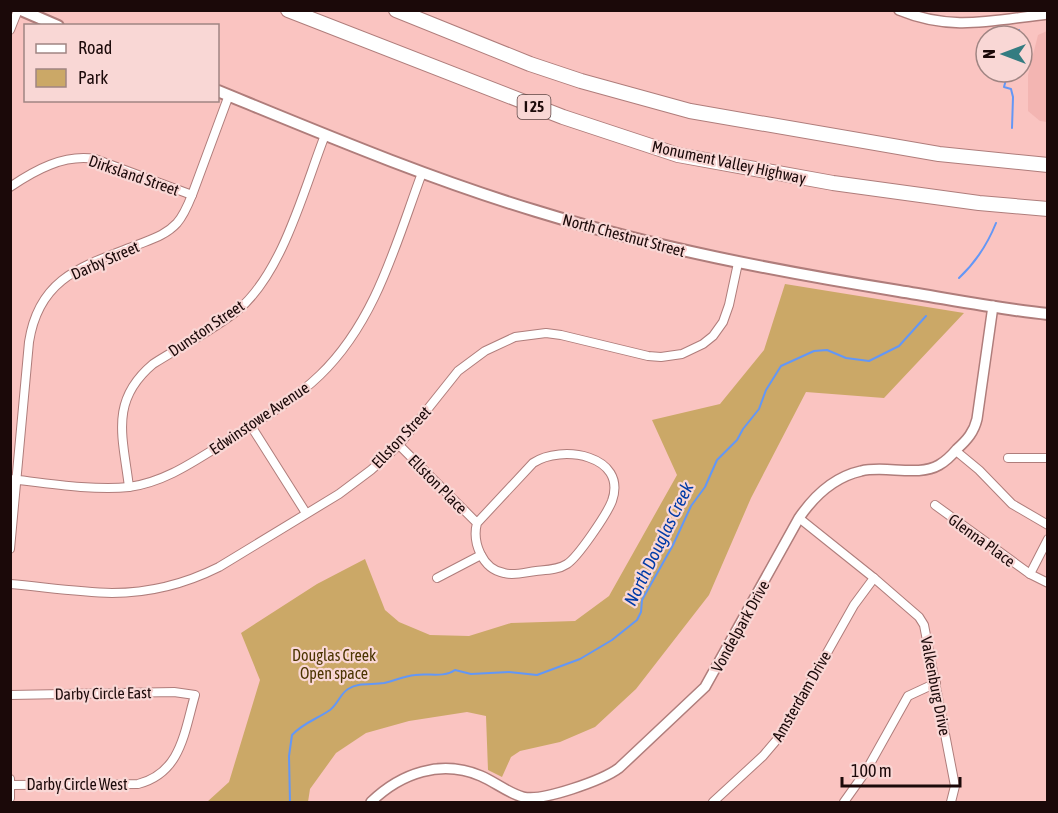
<svg xmlns="http://www.w3.org/2000/svg" width="1058" height="813" font-family="'Asap Condensed',sans-serif">
	<style>
		.built { fill: #f3b5b2 }
		.green { fill: #cba867 }
		.lines { fill: none; stroke-linecap: round; stroke-linejoin: round }
		.stream { stroke: #6397f6; stroke-width: 2 }
		.minor-casing { stroke: #af7d7b; stroke-width: 10 }
		.tertiary-casing { stroke: #af7d7b; stroke-width: 12 }
		.secondary-casing { stroke: #af7d7b; stroke-width: 14 }
		.motorway-casing { stroke: #af7d7b; stroke-width: 16 }
		.minor { stroke: #fff; stroke-width: 8 }
		.tertiary { stroke: #fff; stroke-width: 9 }
		.secondary { stroke: #fff; stroke-width: 10 }
		.motorway { stroke: #fff; stroke-width: 14 }
		.labels { text-anchor: middle; stroke-width: 4.5; stroke-linejoin: round; paint-order: stroke }
		.shield { fill: #f9d7d5; stroke: #5e4746; stroke-width: 1.5 }
		.shield-label { font-size: 15px; font-weight: bold; fill: #1b0909 }
		.street-label { font-size: 16px; fill: #1b0909; stroke: #f9d7d5 }
		.park-label { font-size: 16px; fill: #4b3400; stroke: #f9d7d5 }
		.water-label { font-size: 18px; font-style: italic; fill: #003ba7; stroke: #f9d7d5 }
	</style>
	<rect width="100%" height="100%" fill="#fac4c1"/>
	<polygon class="built" points="1047,31 1048,122 1047,122 1040,121 1028,111 1028,75 1038,35"/>
	<polygon class="green" points="785,284 964,313 884,398 806,392 751,498 709,595 636,689 595,727 560,742 520,751 511,757 502,777 488,770 486,716 467,712 409,721 366,733 336,753 310,789 308,802 207,802 229,782 260,680 241,633 317,584 365,559 385,610 399,622 430,635 469,636 511,623 575,621 609,596 677,475 652,420 720,404 764,350"/>
	<g class="lines">
		<g class="stream">
			<polyline points="1018,36 1019,30"/>
			<polyline points="1008,72 1004,87 1011,89 1013,97 1012,128"/>
			<path d="M959 278C975 263 988 243 996 223"/>
			<path d="M290 802 289 756 292 735C303 723 317 719 330 710 338 704 340 694 348 689 359 682 371 685 384 683 394 681 404 676 415 675 428 673 444 678 455 670L471 674 509 672 537 675 580 659 612 640 637 620 641 612 642 600 673 545 691 506 705 487 717 460 737 440 743 429 759 409 766 390 781 366 814 351 827 350 846 358 869 361 899 346 926 316"/>
		</g>
		<g class="minor-casing">
			<g id="minor">
				<polyline points="10,30 18,10"/>
				<path d="M10 187C35 170 64 154 95 159L192 195"/>
				<polyline points="251,426 306,513"/>
				<path d="M399 445 477 523C472 542 482 569 504 573 514 576 526 572 536 571 546 570 558 570 567 564 578 557 607 514 612 501 628 455 561 444 533 463L477 523"/>
				<polyline points="956,451 979,470 1012,504 1048,525"/>
				<polyline points="1008,458 1048,458"/>
				<path d="M10 479C45 483 95 491 129 487 166 482 196 460 227 441 259 421 293 401 320 375 376 321 396 243 422 173"/>
				<path d="M129 487C123 437 109 401 153 364 181 346 212 331 238 310 283 272 304 189 325 135"/>
				<polyline points="935,505 1030,574 1048,583"/>
				<polyline points="799,518 874,578 919,617 924,625 955,786 951,802"/>
				<path d="M10 549 29 342C39 277 83 266 137 245 152 239 166 235 177 223 184 215 188 205 192 195L229 95"/>
				<polyline points="1030,574 1048,539"/>
				<polyline points="437,578 481,555"/>
				<path d="M10 584C44 587 78 592 112 593 149 593 187 583 219 567L339 494 371 470 399 445 458 371 485 351 515 337 546 333 561 335 648 356 661 357 682 354 703 344 713 336 723 322 729 305 738 263"/>
				<path d="M10 695 174 692 195 695C184 733 181 773 138 784L11 785"/>
				<polyline points="10,779 10,798"/>
				<polyline points="713,802 763,756 780,736 854,605 874,578"/>
				<polyline points="844,802 866,771 908,696 936,683"/>
			</g>
		</g>
		<g class="tertiary-casing">
			<g id="tertiary">
				<path d="M899 10C952 32 993 20 1048 14"/>
				<path d="M371 802C401 773 441 759 481 776 495 782 508 793 523 797 542 802 603 780 619 768L705 687 799 518C814 496 834 477 861 471 884 465 919 477 939 465 946 461 952 455 957 449 967 440 974 432 977 419L993 306"/>
			</g>
		</g>
		<g class="secondary-casing">
			<g id="secondary">
				<polyline points="21,10 58,26"/>
				<path d="M218 91C323 134 427 178 536 211 655 248 776 271 899 291 949 299 998 309 1048 314"/>
			</g>
		</g>
		<g class="motorway-casing">
			<g id="motorway">
				<polyline points="288,10 563,117 678,155 833,183 979,203 1048,209"/>
				<polyline points="396,10 530,64 581,81 690,111 939,154 1048,165"/>
			</g>
		</g>
		<use href="#minor" class="minor"/>
		<use href="#tertiary" class="tertiary"/>
		<use href="#secondary" class="secondary"/>
		<use href="#motorway" class="motorway"/>
	</g>
	<g class="labels">
		<rect class="shield" x="517.5" y="95" width="33" height="24" rx="4.5"/>
		<g class="shield-label">
			<text x="534" y="112">I 25</text>
		</g>
		<g class="street-label">
			<text transform="translate(729 162) rotate(12)" y="6">Monument Valley Highway</text>
			<text transform="translate(134 175) rotate(19)" y="6">Dirksland Street</text>
			<text transform="translate(624 235) rotate(15)" y="6">North Chestnut Street</text>
			<text transform="translate(105 260) rotate(-24)" y="6">Darby Street</text>
			<text transform="translate(206 328) rotate(-34)" y="6">Dunston Street</text>
			<text transform="translate(259 418) rotate(-34)" y="6">Edwinstowe Avenue</text>
			<text transform="translate(401 437) rotate(-47)" y="6">Ellston Street</text>
			<text transform="translate(438 484) rotate(45)" y="6">Ellston Place</text>
			<text transform="translate(982 540) rotate(36)" y="6">Glenna Place</text>
			<text transform="translate(740 626) rotate(-61)" y="6">Vondelpark Drive</text>
			<text transform="translate(936 686) rotate(79)" y="6">Valkenburg Drive</text>
			<text transform="translate(103 693) rotate(-1)" y="6">Darby Circle East</text>
			<text transform="translate(801 696) rotate(-60)" y="6">Amsterdam Drive</text>
			<text x="77" y="790">Darby Circle West</text>
		</g>
		<g class="park-label">
			<text x="334" y="661">Douglas Creek<tspan x="334" dy="18">Open space</tspan></text>
		</g>
		<g class="water-label">
			<text transform="translate(659 544) rotate(-64)" y="6">North Douglas Creek</text>
		</g>
	</g>
	<rect width="1058" height="813" fill="none" stroke="#1b0909" stroke-width="24"/>
	<rect x="24" y="24" width="195" height="78" fill="#f9d7d5" stroke="#a08583" stroke-width="1.5"/>
	<rect x="36" y="44" width="30" height="9" fill="#ffffff" stroke="#a08583" stroke-width="1.5"/>
	<text x="78" y="54" font-size="18" fill="#1b0909">Road</text>
	<rect x="36" y="69" width="30" height="18" fill="#cba867" stroke="#a08583" stroke-width="1.5"/>
	<text x="78" y="84" font-size="18" fill="#1b0909">Park</text>
	<g transform="translate(1004 54) rotate(270)"><circle r="28" fill="#f9d7d5" stroke="#a08583" stroke-width="1.5"/>
	<path d="M0-4.5L10 22L0 15L-10 22Z" fill="#347c81"/>
	<text y="-9" font-size="16" font-weight="bold" text-anchor="middle" fill="#1b0909">N</text>
	</g>
	<path d="M842 777v9h118v-9" fill="none" stroke="#1b0909" stroke-width="3"/>
	<text x="851" y="777" font-size="18" fill="#1b0909" stroke="#f9d7d5" stroke-width="4.5" paint-order="stroke">100 m</text>
</svg>
